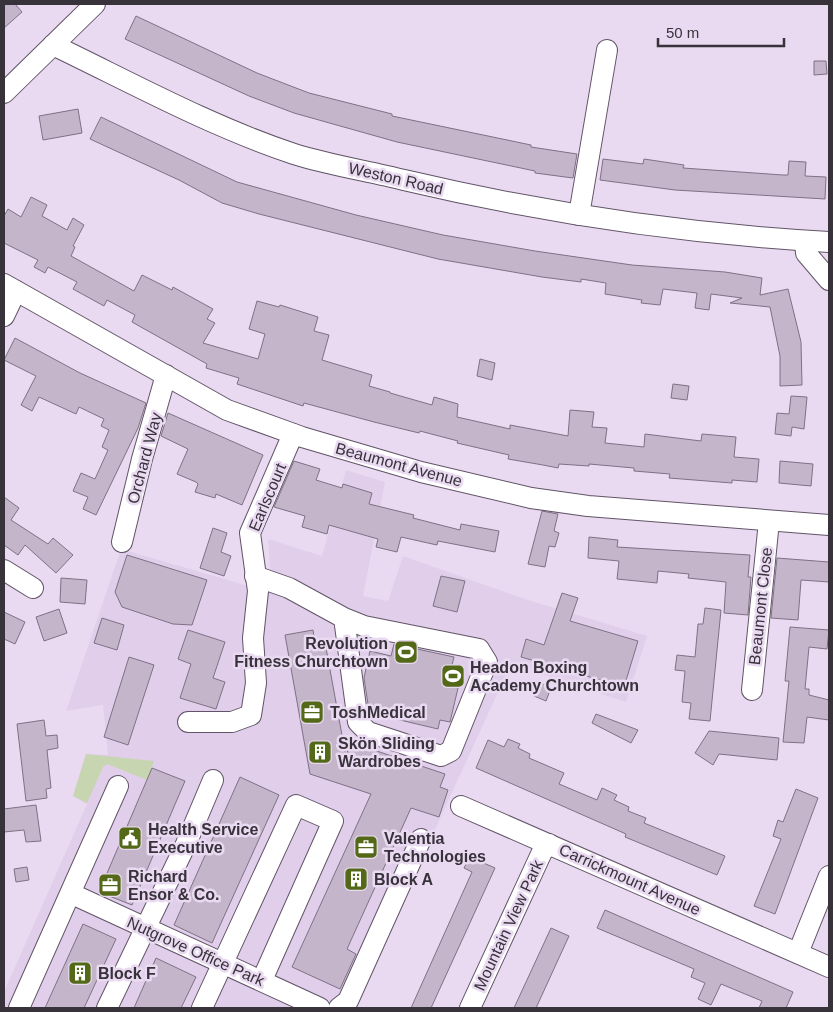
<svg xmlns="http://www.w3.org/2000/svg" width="833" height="1012" font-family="Arial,sans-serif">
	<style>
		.built { fill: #e1ceeb }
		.green { fill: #c8d5b1 }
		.building { fill: #c4b5cb; stroke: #7e7185 }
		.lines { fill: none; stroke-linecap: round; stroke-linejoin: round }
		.minor-casing { stroke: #615467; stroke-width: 22 }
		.minor { stroke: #fff; stroke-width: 20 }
		.labels { text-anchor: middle; stroke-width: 5; stroke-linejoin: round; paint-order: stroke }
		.street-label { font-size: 16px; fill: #38323b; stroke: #e9daf1 }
		.poi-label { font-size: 16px; font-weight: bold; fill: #38323b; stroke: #e9daf1; text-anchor: start }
	</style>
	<rect width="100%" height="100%" fill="#e9daf1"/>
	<polygon class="built" points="346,470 385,482 363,596 388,601 403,556 528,600 647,636 626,702 511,664 353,1008 4,1008 4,992 87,804 73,796 86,754 108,755 103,705 66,711 121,549 279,595 270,568 268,539 322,556"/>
	<polygon class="green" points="86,754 154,761 147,780 107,764 103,767 87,803 73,796"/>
	<g class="building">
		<polygon points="4,4 15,4 22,12 4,28"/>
		<polygon points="136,16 257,73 309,93 392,114 392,116 531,145 531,147 577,154 573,178 535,173 535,171 397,142 294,113 249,96 125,39"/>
		<polygon points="814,61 826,61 827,74 814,75"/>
		<polygon points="78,109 82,133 43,140 39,116"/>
		<polygon points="101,117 237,182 356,215 443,235 535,251 632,265 725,272 762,278 760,295 788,289 801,342 802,385 780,386 780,356 770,307 730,303 742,298 711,294 709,310 695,308 697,293 663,289 660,305 641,303 642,300 605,294 606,283 581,279 581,282 542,277 438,259 259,214 222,203 179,180 90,139"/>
		<polygon points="603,159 643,164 644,159 684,165 683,168 783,175 788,175 789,161 806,162 805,176 826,177 825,199 675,190 600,180"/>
		<polygon points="31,197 47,205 42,216 67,230 73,218 84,225 73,246 75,247 71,256 134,291 142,275 172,290 173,287 213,309 207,319 215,323 203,343 258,359 265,334 249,329 257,301 279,307 280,305 318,317 314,331 329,335 322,360 372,375 369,386 390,392 390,393 432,405 434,397 458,404 457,417 510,429 510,425 568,436 570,410 594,412 592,427 607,428 605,443 644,447 645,434 701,441 702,434 736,437 734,457 759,459 757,482 732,480 732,483 669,478 670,474 634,471 634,468 589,464 589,466 559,464 558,468 543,465 508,459 509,455 457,443 458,441 420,431 419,433 374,422 304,403 303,406 237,384 239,378 206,368 207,364 132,322 135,315 107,300 104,306 73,289 77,282 48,267 45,273 34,267 38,260 4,243 4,216 8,209 21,217"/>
		<polygon points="15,338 80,373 146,403 138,428 96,515 83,509 88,497 73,491 81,473 95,479 108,450 102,447 109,430 101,426 104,419 79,407 76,414 39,397 32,411 21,405 36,376 4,360"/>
		<polygon points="480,359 495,363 492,380 477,376"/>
		<polygon points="673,384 689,386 687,400 671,398"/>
		<polygon points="791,396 807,397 804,429 792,427 791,436 775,434 777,413 789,414"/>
		<polygon points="168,413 263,455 242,505 216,494 215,498 195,492 198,484 196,482 177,474 188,449 161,436"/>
		<polygon points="294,461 320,469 316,480 342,488 343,484 372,493 369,504 414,515 413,518 460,530 461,524 499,531 495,552 438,541 437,545 401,537 397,552 376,547 378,539 329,525 327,534 302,527 305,516 274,507"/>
		<polygon points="780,461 813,464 811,486 779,483"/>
		<polygon points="4,497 19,508 11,520 48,544 53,538 73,555 56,573 25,545 18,555 4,545"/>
		<polygon points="542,511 558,514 554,531 559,533 555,547 549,546 545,567 528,564"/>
		<polygon points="213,528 227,533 221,552 231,556 224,576 200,568"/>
		<polygon points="589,537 618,540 617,547 750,555 748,577 751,577 748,615 724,613 726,582 688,578 689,574 658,571 657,583 617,579 619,561 588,558"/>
		<polygon points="127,555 207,580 192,625 173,624 122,607 115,592"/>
		<polygon points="777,558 829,562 829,582 801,580 798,620 771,618"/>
		<polygon points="441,576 465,581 457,612 433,606"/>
		<polygon points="61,578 87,580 85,604 60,602"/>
		<polygon points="562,593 578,598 570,621 638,641 624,687 521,657 526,639 544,645"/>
		<polygon points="705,608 721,610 710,721 689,719 691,703 682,702 685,671 675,670 677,655 695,657 698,624 703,624"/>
		<polygon points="59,609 67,633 44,641 36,617"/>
		<polygon points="4,612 25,622 15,644 4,639"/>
		<polygon points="102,618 124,625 117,650 94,643"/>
		<polygon points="790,627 829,630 827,649 809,647 805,689 809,689 809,695 829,700 829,720 807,717 804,743 783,742 789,681 785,681"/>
		<polygon points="188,630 225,642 213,678 225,682 216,709 180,698 191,664 178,659"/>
		<polygon points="313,630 316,650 326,648 346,757 350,742 445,774 440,787 448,790 439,817 411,808 347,949 356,954 340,989 292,967 371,794 310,774 285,635"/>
		<polygon points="394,644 454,657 451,669 462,671 450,722 440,720 438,729 379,715 381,707 368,704 364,678 370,651 391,656"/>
		<polygon points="129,657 154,665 128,745 104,737"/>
		<polygon points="540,683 551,688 546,701 534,696"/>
		<polygon points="596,714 638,730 631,743 592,723"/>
		<polygon points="44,720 46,736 57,735 58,748 47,750 51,788 46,789 47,798 26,801 17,724"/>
		<polygon points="709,731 779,738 777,760 719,754 713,765 695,753"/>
		<polygon points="508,739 520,744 518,748 530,754 529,758 564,773 559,784 597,800 602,788 617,795 614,800 629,807 628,811 646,818 644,823 725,856 717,875 625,837 626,834 476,768 488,740 504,747"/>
		<polygon points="152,768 185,781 132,905 99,892"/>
		<polygon points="240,777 279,795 212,943 174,925"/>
		<polygon points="796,789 818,798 775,914 754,906 781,839 773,836 778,820 783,822"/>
		<polygon points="36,805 41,841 26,842 24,830 4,832 4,809"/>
		<polygon points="470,857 495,868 431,1008 411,1008 472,872 464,868"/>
		<polygon points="27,867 29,880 16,882 14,869"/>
		<polygon points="605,910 793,992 786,1008 759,1008 762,1001 721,984 711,1005 698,999 705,983 691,977 694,969 597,928"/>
		<polygon points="83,924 116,939 84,1008 45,1008"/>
		<polygon points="551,928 569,936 536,1008 514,1008"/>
		<polygon points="156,958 196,977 181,1008 134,1008"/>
	</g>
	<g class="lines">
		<g class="minor-casing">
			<g id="minor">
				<path d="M53 45C132 83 210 126 294 154 329 165 368 171 404 180 544 213 686 234 829 242"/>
				<polyline points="4,93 95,4"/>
				<polyline points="579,215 607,50"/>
				<polyline points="805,241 806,253 829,280"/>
				<polyline points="4,284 227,410 302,437 421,472 531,498 588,506 829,525"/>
				<polyline points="4,316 16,291"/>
				<polyline points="122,542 142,459 166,375"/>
				<polyline points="4,570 33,588"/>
				<polyline points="255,576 289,588 344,618 364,626 479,649 487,662 451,751 441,756 368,732 358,722 344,618"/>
				<polyline points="752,690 769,521"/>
				<polyline points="188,722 232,722 251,715 256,683 253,638 258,591 250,533 293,434"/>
				<polyline points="461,806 829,967"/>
				<polyline points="72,894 320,1008"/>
				<polyline points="798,953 829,876"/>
				<polyline points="19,1008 118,786"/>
				<polyline points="107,1008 186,844 213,780"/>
				<polyline points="202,1008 296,805 333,821 262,980"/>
				<polyline points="339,1008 348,1001 421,839"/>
				<polyline points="470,1008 542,852 549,844"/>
			</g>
		</g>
		<use href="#minor" class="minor"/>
	</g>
	<defs>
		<g id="stadium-square" transform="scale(1.25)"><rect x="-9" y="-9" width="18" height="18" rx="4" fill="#536917" stroke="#e9daf1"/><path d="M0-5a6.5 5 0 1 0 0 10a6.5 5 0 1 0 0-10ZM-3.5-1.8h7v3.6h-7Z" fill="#fff"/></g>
		<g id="office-square" transform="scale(1.25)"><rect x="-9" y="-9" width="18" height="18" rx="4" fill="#536917" stroke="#e9daf1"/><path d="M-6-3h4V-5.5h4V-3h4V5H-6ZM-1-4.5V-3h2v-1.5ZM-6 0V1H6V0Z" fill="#fff"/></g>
		<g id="building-square" transform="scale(1.25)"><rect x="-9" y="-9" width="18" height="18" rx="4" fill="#536917" stroke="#e9daf1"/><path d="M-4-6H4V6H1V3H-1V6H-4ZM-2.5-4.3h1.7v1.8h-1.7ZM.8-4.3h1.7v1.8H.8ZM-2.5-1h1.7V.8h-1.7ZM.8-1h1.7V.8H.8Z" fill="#fff"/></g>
		<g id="civic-square" transform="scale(1.25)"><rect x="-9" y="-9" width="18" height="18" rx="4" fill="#536917" stroke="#e9daf1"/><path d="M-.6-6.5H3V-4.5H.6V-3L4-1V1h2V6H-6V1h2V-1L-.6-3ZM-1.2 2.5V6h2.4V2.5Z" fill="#fff"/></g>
	</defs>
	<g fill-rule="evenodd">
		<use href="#stadium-square" x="406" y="652"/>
		<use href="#stadium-square" x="453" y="676"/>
		<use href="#office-square" x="312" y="712"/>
		<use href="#building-square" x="320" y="752"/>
		<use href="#civic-square" x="130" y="838"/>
		<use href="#office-square" x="366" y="847"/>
		<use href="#building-square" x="356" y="879"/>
		<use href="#office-square" x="110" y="885"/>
		<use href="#building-square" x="80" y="973"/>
	</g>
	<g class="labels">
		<g class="street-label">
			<text transform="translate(396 178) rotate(13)" y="6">Weston Road</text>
			<text transform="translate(144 458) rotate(-75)" y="6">Orchard Way</text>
			<text transform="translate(399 464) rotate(15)" y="6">Beaumont Avenue</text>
			<text transform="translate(267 497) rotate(-67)" y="6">Earlscourt</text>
			<text transform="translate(760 606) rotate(-84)" y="6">Beaumont Close</text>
			<text transform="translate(630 879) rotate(24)" y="6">Carrickmount Avenue</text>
			<text transform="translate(508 925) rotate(-65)" y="6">Mountain View Park</text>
			<text transform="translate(196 951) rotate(24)" y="6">Nutgrove Office Park</text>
		</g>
		<g class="poi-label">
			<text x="388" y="649" text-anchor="end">Revolution<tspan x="388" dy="18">Fitness Churchtown</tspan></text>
			<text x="470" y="673">Headon Boxing<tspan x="470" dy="18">Academy Churchtown</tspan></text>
			<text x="330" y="718">ToshMedical</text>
			<text x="338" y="749">Skön Sliding<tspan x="338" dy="18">Wardrobes</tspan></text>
			<text x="148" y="835">Health Service<tspan x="148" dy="18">Executive</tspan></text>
			<text x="384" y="844">Valentia<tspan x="384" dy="18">Technologies</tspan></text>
			<text x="128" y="882">Richard<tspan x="128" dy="18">Ensor &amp; Co.</tspan></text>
			<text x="374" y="885">Block A</text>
			<text x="98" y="979">Block F</text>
		</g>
	</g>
	<rect width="833" height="1012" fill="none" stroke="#38323b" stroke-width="10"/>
	<path d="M658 38v8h126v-8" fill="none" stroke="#38323b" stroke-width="2.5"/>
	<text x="666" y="38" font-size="15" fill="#38323b" stroke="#e9daf1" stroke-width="4" paint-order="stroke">50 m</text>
</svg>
